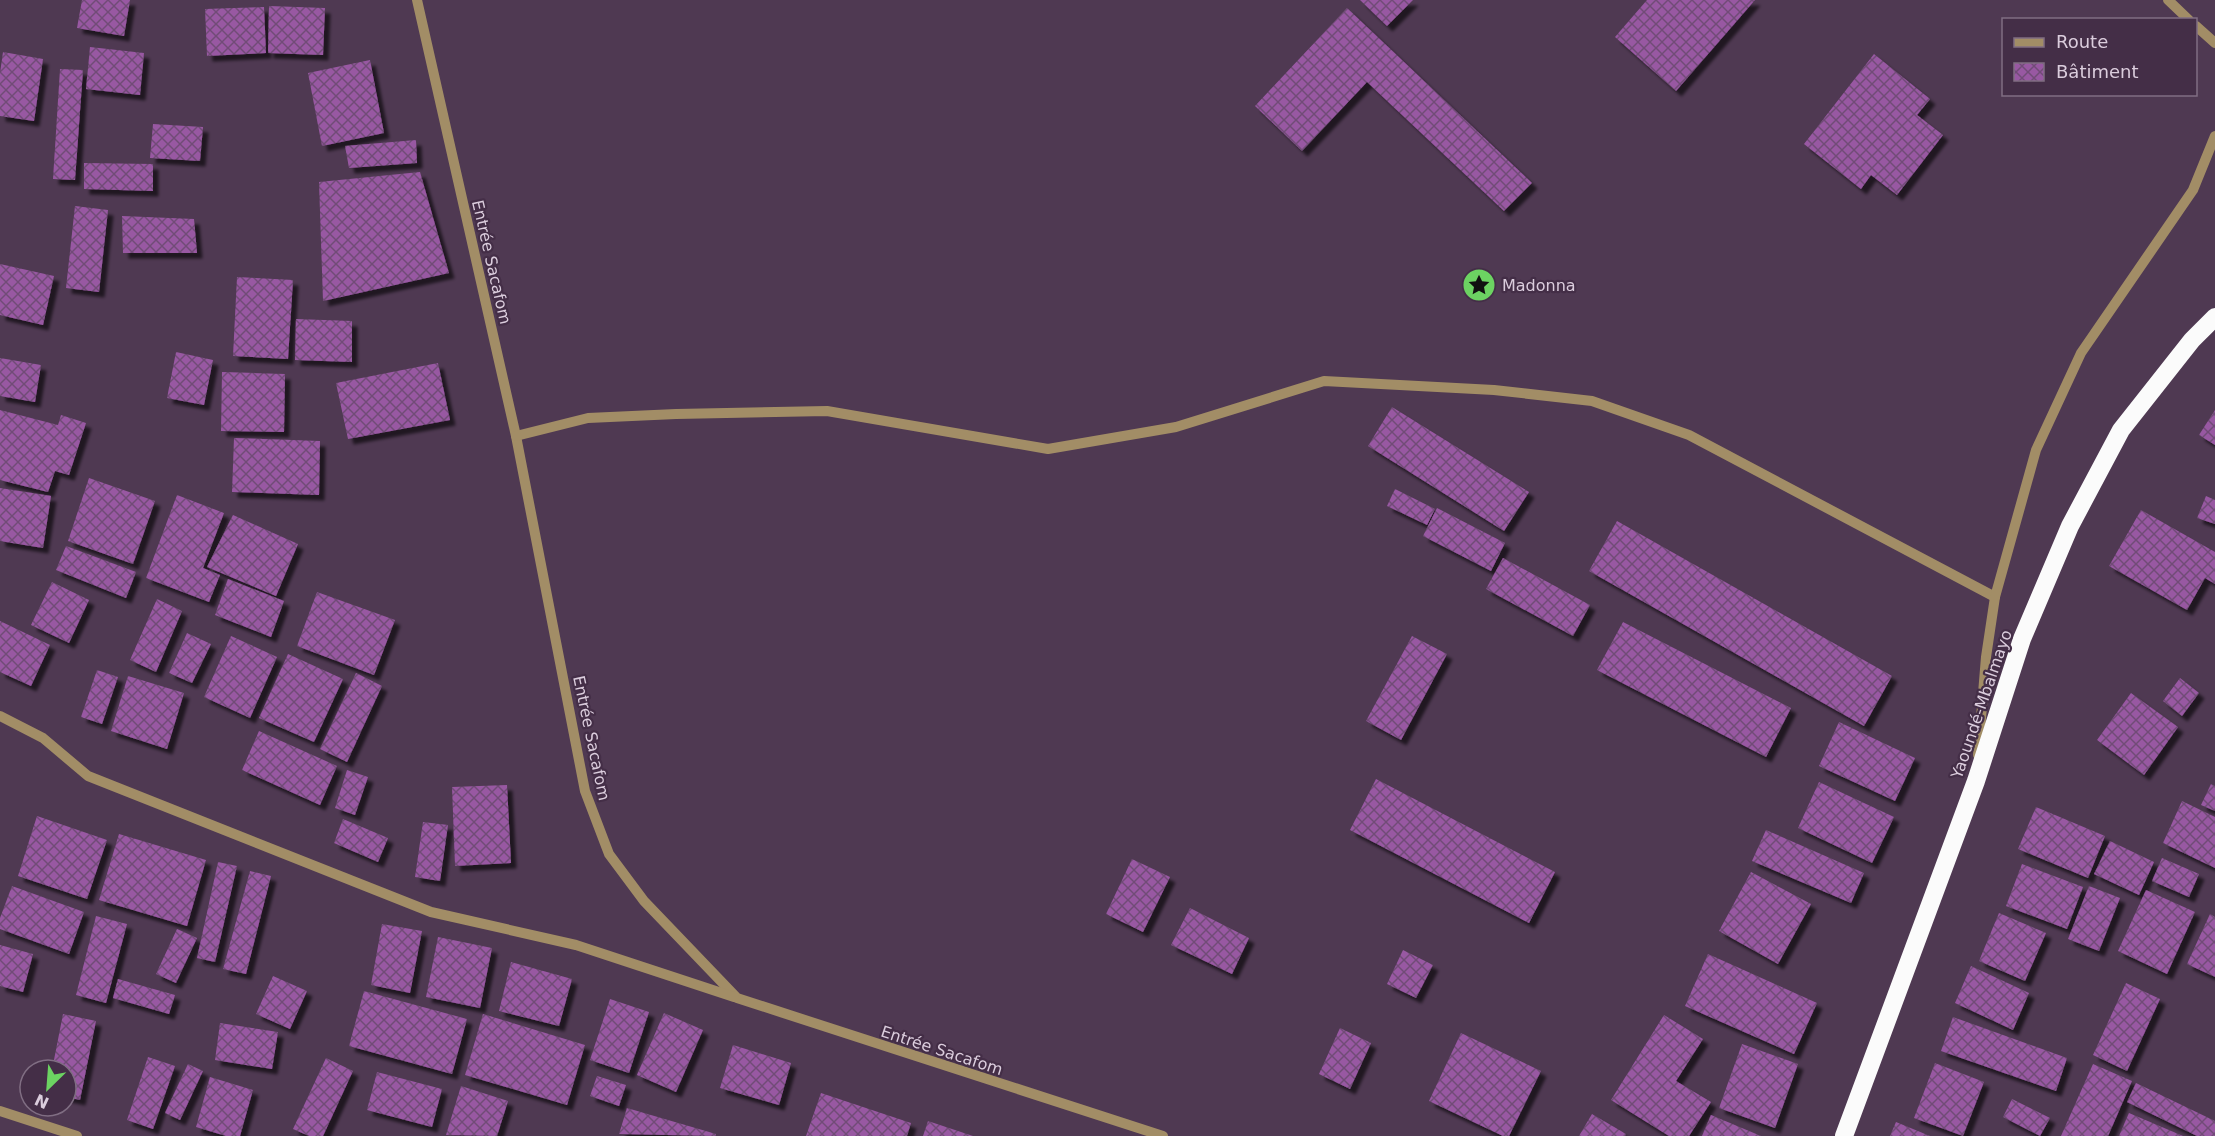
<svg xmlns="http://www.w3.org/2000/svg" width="2215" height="1136" font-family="'DejaVu Sans',sans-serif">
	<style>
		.building { fill: url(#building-cross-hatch); filter: url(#shadow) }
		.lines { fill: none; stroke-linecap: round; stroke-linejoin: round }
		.minor { stroke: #a28d66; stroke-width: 10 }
		.highway { stroke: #fbfbfb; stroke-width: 18 }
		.labels { text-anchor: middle; stroke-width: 4.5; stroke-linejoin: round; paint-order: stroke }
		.street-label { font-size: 16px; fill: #dbcddd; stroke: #442e47 }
		.poi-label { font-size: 16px; fill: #dbcddd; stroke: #442e47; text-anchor: start }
	</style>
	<defs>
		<pattern id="building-cross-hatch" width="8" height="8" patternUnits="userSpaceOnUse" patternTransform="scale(1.5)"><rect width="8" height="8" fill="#9858a2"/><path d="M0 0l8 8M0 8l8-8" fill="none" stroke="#714c77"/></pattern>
		<filter id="shadow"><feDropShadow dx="5.5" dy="5.5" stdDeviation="1.5" flood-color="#0009"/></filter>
	</defs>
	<rect width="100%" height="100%" fill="#4f3952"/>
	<g class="building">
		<polygon points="82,0 130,0 124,36 77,28"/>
		<polygon points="1360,0 1413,0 1387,26"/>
		<polygon points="1647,0 1755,0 1676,91 1615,37"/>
		<polygon points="269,6 325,8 323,55 268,53"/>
		<polygon points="264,7 266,53 207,56 205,9"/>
		<polygon points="1347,8 1532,183 1504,211 1367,82 1302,151 1255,106"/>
		<polygon points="90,47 144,53 140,95 86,89"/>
		<polygon points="3,52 43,59 34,121 0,116 0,73"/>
		<polygon points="1874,54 1930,99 1917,115 1943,135 1897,195 1871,175 1861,189 1804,144"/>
		<polygon points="370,60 384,133 322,146 308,73"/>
		<polygon points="60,69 83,70 75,180 53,179"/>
		<polygon points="153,124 203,127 200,161 150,158"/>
		<polygon points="416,140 417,163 349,168 345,146"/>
		<polygon points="84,163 153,164 153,191 84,189"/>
		<polygon points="420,172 449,273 323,301 319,182"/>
		<polygon points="75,206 108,210 99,292 66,288"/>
		<polygon points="122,216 194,219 197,253 123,253"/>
		<polygon points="0,264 54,276 43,325 0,315"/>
		<polygon points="237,277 293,280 288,359 233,356"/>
		<polygon points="296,319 352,321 352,362 295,360"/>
		<polygon points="176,352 213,360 204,405 167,398"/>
		<polygon points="0,358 41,365 35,402 0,396"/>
		<polygon points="438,363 450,420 348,439 336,383"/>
		<polygon points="222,372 285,374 284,432 221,431"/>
		<polygon points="1392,407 1529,492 1504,531 1368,446"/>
		<polygon points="0,410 58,425 61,415 86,423 69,475 55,471 48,492 0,480"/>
		<polygon points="2215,410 2215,445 2199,435"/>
		<polygon points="234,438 320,441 319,495 232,492"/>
		<polygon points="89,478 155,501 133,564 68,541"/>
		<polygon points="0,488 51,496 43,548 0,541"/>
		<polygon points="1395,489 1435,509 1427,525 1387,506"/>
		<polygon points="177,495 224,513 203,568 220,575 209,602 146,578"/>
		<polygon points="2206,496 2215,500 2215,524 2197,518"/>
		<polygon points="1437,508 1505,543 1491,571 1423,536"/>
		<polygon points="2141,510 2215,552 2215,584 2205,578 2187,610 2109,566"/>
		<polygon points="233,515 298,544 276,596 207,567"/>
		<polygon points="1617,521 1892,676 1864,726 1589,571"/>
		<polygon points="66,546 136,572 126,598 56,570"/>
		<polygon points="1503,558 1590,605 1573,636 1486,589"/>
		<polygon points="228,579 284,601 271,637 215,615"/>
		<polygon points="52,582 89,600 69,643 31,625"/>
		<polygon points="317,592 395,620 374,675 297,646"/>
		<polygon points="157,599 182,611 156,672 130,660"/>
		<polygon points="0,621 50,645 31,686 0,672"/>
		<polygon points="1623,622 1791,708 1766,757 1597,670"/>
		<polygon points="187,633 211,644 192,683 169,673"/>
		<polygon points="231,636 277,657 250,718 204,697"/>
		<polygon points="1412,636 1447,654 1401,740 1366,721"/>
		<polygon points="288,654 343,679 314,742 259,718"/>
		<polygon points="97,670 118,677 102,724 81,717"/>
		<polygon points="356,673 382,686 347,762 320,749"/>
		<polygon points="128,676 184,693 167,749 111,731"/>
		<polygon points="2180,678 2199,693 2182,716 2163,701"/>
		<polygon points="2131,693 2178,727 2144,775 2097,740"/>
		<polygon points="1839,722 1915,758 1895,801 1819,766"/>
		<polygon points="259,731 337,766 320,805 242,770"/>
		<polygon points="347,770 368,777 355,815 335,808"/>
		<polygon points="1376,779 1555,872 1529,923 1350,830"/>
		<polygon points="1819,782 1894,817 1872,863 1798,828"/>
		<polygon points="2211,784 2215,786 2215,811 2201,805"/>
		<polygon points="507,785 511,863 455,866 452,787"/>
		<polygon points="2182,801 2215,817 2215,868 2163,843"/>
		<polygon points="2036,807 2105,836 2088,878 2018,849"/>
		<polygon points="37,816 107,840 87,899 18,876"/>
		<polygon points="343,819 388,838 378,862 334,843"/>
		<polygon points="423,822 448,825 440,881 415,877"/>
		<polygon points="1766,830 1864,873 1851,903 1752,861"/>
		<polygon points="119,834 206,860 187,926 99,900"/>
		<polygon points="2110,841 2154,862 2139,895 2094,874"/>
		<polygon points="2162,858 2199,874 2189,897 2152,881"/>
		<polygon points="1132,859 1170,877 1143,932 1106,914"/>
		<polygon points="218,862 237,866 215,962 197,958"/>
		<polygon points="2022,864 2083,887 2067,929 2006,906"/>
		<polygon points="250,871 271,876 246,974 223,969"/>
		<polygon points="1751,872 1811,904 1778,964 1719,931"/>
		<polygon points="12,886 84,912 69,954 0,929 0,918"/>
		<polygon points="2089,886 2120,898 2099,951 2068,939"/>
		<polygon points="2146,890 2195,912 2167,974 2118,951"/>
		<polygon points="1190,908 1249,938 1232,974 1171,945"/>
		<polygon points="1999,913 2046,933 2025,981 1979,961"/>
		<polygon points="2210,914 2215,917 2215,977 2187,964"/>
		<polygon points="96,916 127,924 106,1003 76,995"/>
		<polygon points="382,924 422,931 410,993 371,985"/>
		<polygon points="177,929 197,938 176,983 156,974"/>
		<polygon points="438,937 492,948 480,1008 426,997"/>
		<polygon points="0,945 33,954 23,992 0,986"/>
		<polygon points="1403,950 1433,965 1416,998 1387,984"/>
		<polygon points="1708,954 1817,1003 1794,1054 1685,1006"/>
		<polygon points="511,962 572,979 559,1026 499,1011"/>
		<polygon points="1971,966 2029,993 2013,1030 1955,1003"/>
		<polygon points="273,976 307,991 290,1029 256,1014"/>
		<polygon points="118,979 175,995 169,1014 113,998"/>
		<polygon points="2126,983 2160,999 2127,1071 2093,1055"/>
		<polygon points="364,991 467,1019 452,1074 349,1046"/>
		<polygon points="610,999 649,1012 629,1073 590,1060"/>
		<polygon points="664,1013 703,1030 676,1092 637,1075"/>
		<polygon points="63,1014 96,1021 80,1100 66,1097 66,1070 52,1070"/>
		<polygon points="483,1014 585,1045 567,1105 465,1075"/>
		<polygon points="1664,1015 1703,1039 1676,1081 1711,1102 1689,1136 1669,1136 1611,1100"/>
		<polygon points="1953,1017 2067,1058 2056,1091 1941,1051"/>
		<polygon points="220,1023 278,1032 272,1069 215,1060"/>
		<polygon points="1340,1028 1371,1043 1350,1089 1319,1074"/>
		<polygon points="1461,1033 1541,1071 1509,1136 1503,1136 1429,1101"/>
		<polygon points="1742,1044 1798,1064 1775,1128 1719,1108"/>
		<polygon points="733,1045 791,1063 779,1105 720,1088"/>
		<polygon points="148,1057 175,1066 153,1129 127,1120"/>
		<polygon points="326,1058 353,1071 323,1136 309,1136 293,1129"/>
		<polygon points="1935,1063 1984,1082 1963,1136 1914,1118"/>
		<polygon points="188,1064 203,1071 180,1120 165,1113"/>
		<polygon points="2093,1064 2132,1081 2108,1136 2061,1136"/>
		<polygon points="377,1072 442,1089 432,1127 367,1110"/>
		<polygon points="597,1076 626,1085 619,1106 590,1096"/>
		<polygon points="210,1077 253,1090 240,1136 226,1136 196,1127"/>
		<polygon points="2136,1083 2215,1121 2215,1136 2197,1136 2127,1102"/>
		<polygon points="461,1086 508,1101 497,1136 446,1135"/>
		<polygon points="821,1093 911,1123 907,1136 806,1136"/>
		<polygon points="2012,1099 2050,1118 2040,1136 2003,1117"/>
		<polygon points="627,1108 716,1134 716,1136 619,1134"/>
		<polygon points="2129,1113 2183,1136 2119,1136"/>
		<polygon points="1592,1114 1626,1134 1625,1136 1579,1136"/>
		<polygon points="1711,1115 1761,1136 1702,1136"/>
		<polygon points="928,1121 973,1136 923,1136"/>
		<polygon points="1896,1122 1930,1136 1890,1136"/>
	</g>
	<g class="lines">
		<g class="minor">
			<polyline points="417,0 516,436 585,791 609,854 644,901 737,998 1163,1136"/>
			<polyline points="2168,0 2189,20"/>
			<polyline points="2196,26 2215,43"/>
			<polyline points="516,436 588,418 676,414 827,411 1048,449 1176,427 1324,381 1494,390 1592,401 1689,435 1995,597"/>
			<polyline points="0,716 43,738 88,776 431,912 576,945 734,997"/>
			<polyline points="1978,755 1986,657 1995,597 2036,450 2081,353 2193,190 2215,136"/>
			<polyline points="0,1111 77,1136"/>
		</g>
		<polyline class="highway" points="1844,1136 1976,781 2022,639 2070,526 2121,430 2192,340 2215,317"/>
	</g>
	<defs>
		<g id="sight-disc" transform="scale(1.725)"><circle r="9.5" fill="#6cd362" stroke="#442e47"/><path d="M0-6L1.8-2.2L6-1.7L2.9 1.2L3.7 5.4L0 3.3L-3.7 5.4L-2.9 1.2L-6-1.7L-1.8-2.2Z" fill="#111"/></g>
	</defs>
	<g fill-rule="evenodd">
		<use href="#sight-disc" x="1479" y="285"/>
	</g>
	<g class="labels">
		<g class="street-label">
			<text transform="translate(492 262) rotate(77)" y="6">Entrée Sacafom</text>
			<text transform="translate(1981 704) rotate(-71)" y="6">Yaoundé-Mbalmayo</text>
			<text transform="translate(592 738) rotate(78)" y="6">Entrée Sacafom</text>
			<text transform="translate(942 1050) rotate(18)" y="6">Entrée Sacafom</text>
		</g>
		<g class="poi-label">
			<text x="1502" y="291">Madonna</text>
		</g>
	</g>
	<rect x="2002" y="18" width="195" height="78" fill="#442e47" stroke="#806e83" stroke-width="1.5"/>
	<rect x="2014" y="38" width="30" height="9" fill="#a28d66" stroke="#806e83" stroke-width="1.5"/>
	<text x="2056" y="48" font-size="18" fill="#dbcddd">Route</text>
	<rect x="2014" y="63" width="30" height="18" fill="url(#building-cross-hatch)" stroke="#806e83" stroke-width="1.5"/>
	<text x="2056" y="78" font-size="18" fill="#dbcddd">Bâtiment</text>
	<g transform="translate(48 1088) rotate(205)"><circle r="28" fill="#442e47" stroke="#806e83" stroke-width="1.5"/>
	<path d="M0-4.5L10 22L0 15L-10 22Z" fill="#6cd362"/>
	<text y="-9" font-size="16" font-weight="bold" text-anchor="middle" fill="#dbcddd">N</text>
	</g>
</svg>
